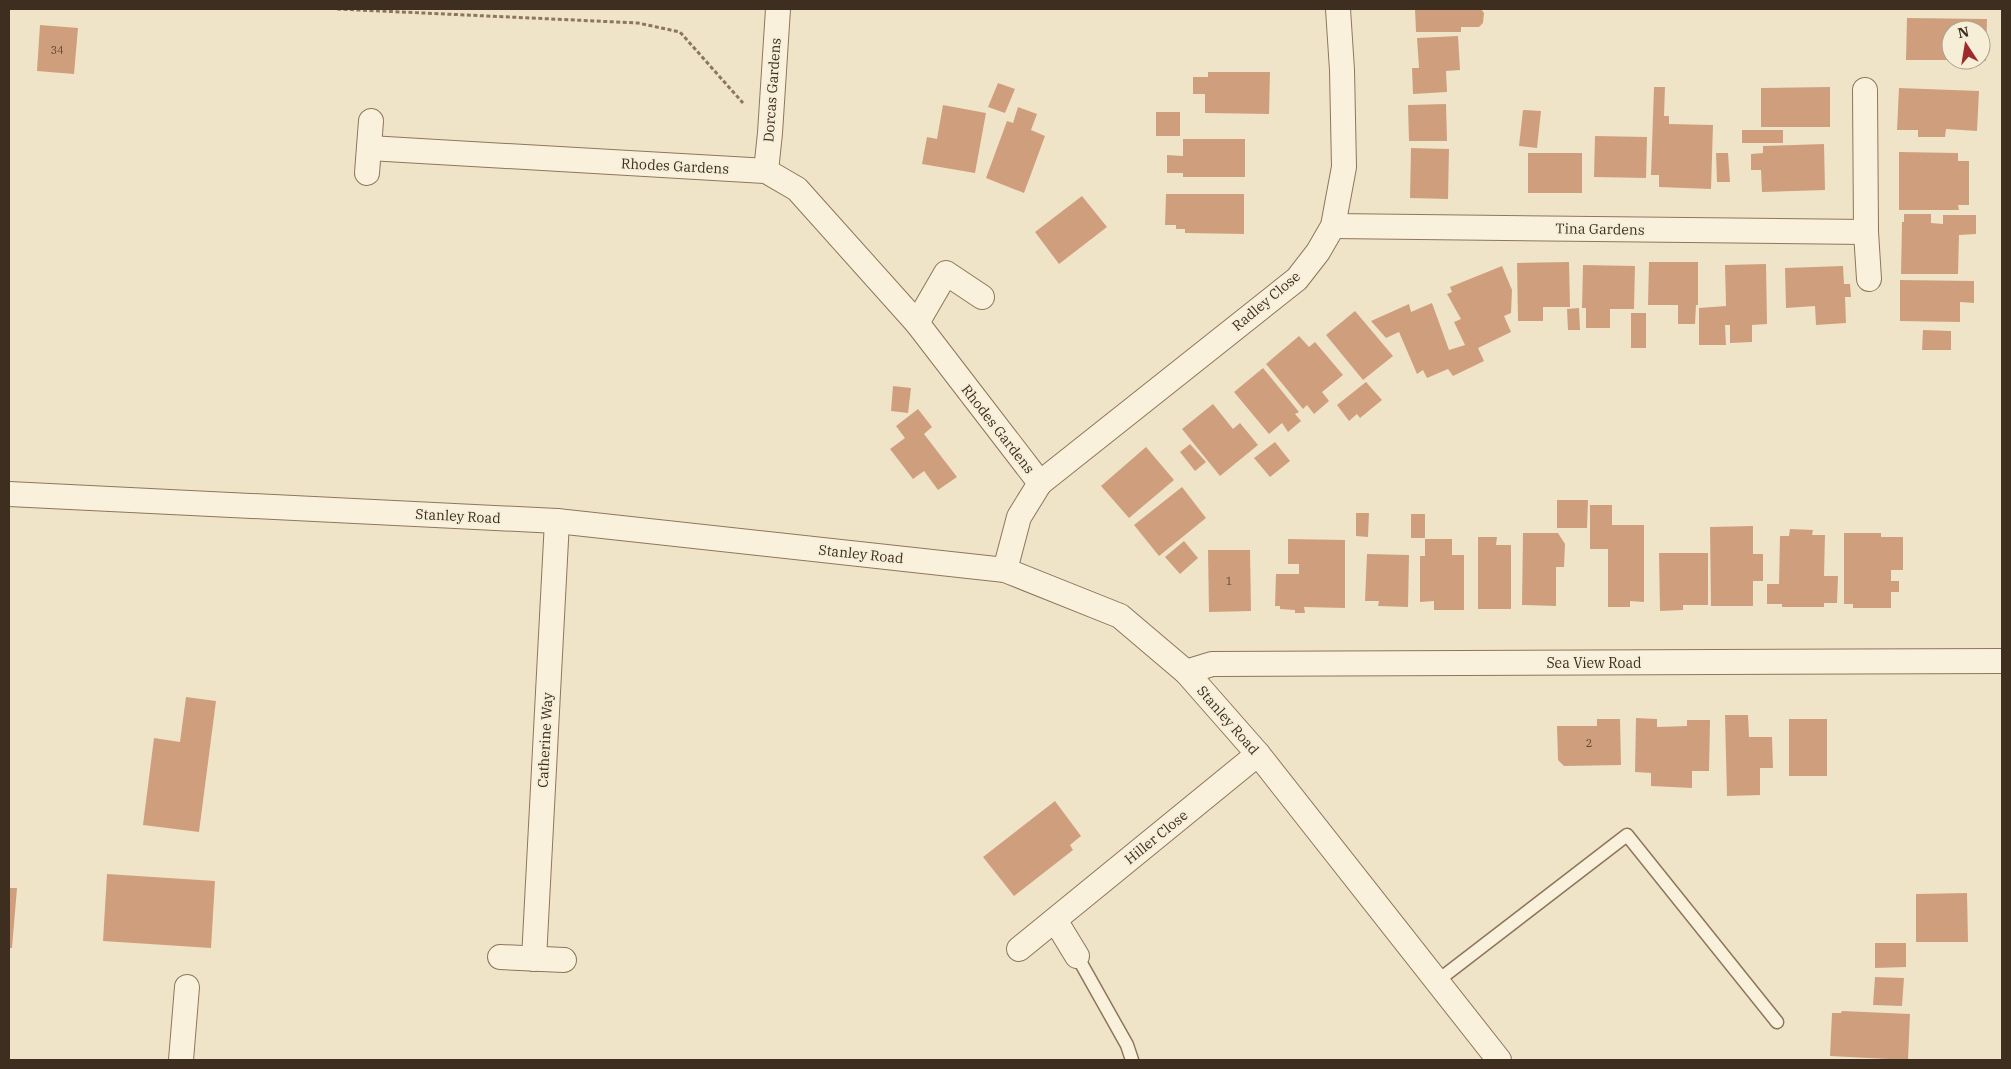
<svg xmlns="http://www.w3.org/2000/svg" width="2011" height="1069" font-family="'IBM Plex Serif',serif">
	<style>
		.building { fill: #cf9f7d }
		.lines { fill: none; stroke-linecap: round; stroke-linejoin: round }
		.service-casing { stroke: #8d765c; stroke-width: 15 }
		.minor-casing { stroke: #8d765c; stroke-width: 26 }
		.path { stroke: #8d765c; stroke-width: 3; stroke-dasharray: 4 2.5; stroke-linecap: butt }
		.service { stroke: #faf1dc; stroke-width: 12 }
		.minor { stroke: #faf1dc; stroke-width: 24 }
		.labels { text-anchor: middle; stroke-width: 4; stroke-linejoin: round; paint-order: stroke }
		.number-label { font-size: 11px; fill: #624a37 }
		.street-label { font-size: 14px; fill: #3d2e20; stroke: #f7eed8 }
	</style>
	<rect width="100%" height="100%" fill="#f0e4c8"/>
	<g class="building">
		<polygon points="1415,9 1481,9 1484,13 1483,23 1479,27 1461,27 1461,32 1416,32"/>
		<polygon points="1907,18 1987,19 1986,61 1981,61 1981,30 1951,30 1951,60 1906,60"/>
		<polygon points="40,25 78,28 74,74 37,71"/>
		<polygon points="1458,36 1460,70 1446,71 1447,92 1413,94 1412,68 1419,68 1417,38"/>
		<polygon points="1208,72 1270,72 1269,114 1205,113 1205,94 1193,94 1193,77 1208,77"/>
		<polygon points="998,83 1015,89 1005,113 988,107"/>
		<polygon points="1654,87 1665,87 1664,116 1669,116 1669,124 1713,125 1711,189 1659,187 1659,175 1651,175"/>
		<polygon points="1830,87 1830,127 1761,127 1761,88"/>
		<polygon points="1899,88 1979,91 1977,131 1946,129 1945,137 1918,137 1918,130 1897,130"/>
		<polygon points="1446,104 1447,141 1409,141 1408,105"/>
		<polygon points="943,105 986,113 975,173 922,164 927,137 937,139"/>
		<polygon points="1018,107 1037,114 1031,130 1045,136 1024,193 986,178 1007,121 1013,123"/>
		<polygon points="1523,110 1541,111 1537,148 1519,146"/>
		<rect x="1156" y="112" width="24" height="24"/>
		<rect x="1742" y="130" width="41" height="13"/>
		<polygon points="1595,136 1647,137 1646,178 1594,177"/>
		<polygon points="1183,139 1245,139 1245,177 1183,177 1183,173 1167,173 1167,155 1183,156"/>
		<polygon points="1824,144 1825,190 1762,192 1761,170 1751,170 1751,154 1763,153 1763,146"/>
		<polygon points="1411,148 1449,149 1448,199 1410,198"/>
		<polygon points="1899,152 1958,153 1958,161 1969,161 1969,205 1958,205 1959,210 1899,210"/>
		<rect x="1528" y="153" width="54" height="40"/>
		<polygon points="1716,153 1728,153 1730,182 1717,182"/>
		<polygon points="1166,194 1244,194 1244,234 1185,233 1185,229 1176,229 1176,225 1165,225"/>
		<polygon points="1082,196 1107,227 1059,264 1035,232"/>
		<polygon points="1904,214 1931,214 1931,223 1943,224 1943,215 1976,215 1976,234 1959,235 1958,274 1901,274 1902,222 1904,222"/>
		<polygon points="1569,262 1570,307 1543,307 1543,321 1518,321 1517,263"/>
		<polygon points="1649,262 1698,262 1698,305 1696,305 1695,324 1678,324 1678,305 1648,305"/>
		<polygon points="1766,264 1767,324 1752,325 1752,342 1730,343 1730,325 1725,325 1726,345 1699,345 1699,308 1726,306 1725,265"/>
		<polygon points="1583,265 1635,266 1634,309 1610,309 1610,328 1586,328 1586,308 1582,308"/>
		<polygon points="1502,266 1512,290 1511,313 1504,316 1511,332 1478,348 1484,361 1453,376 1448,369 1427,378 1423,370 1417,374 1399,332 1386,338 1371,321 1409,304 1411,312 1432,303 1449,350 1465,345 1454,322 1461,319 1447,294 1452,292 1450,287"/>
		<polygon points="1843,266 1844,284 1850,284 1851,297 1845,297 1846,323 1816,325 1815,306 1786,308 1785,268"/>
		<polygon points="1900,280 1974,281 1974,303 1960,302 1960,322 1900,321"/>
		<polygon points="1579,308 1580,330 1568,330 1567,309"/>
		<polygon points="1355,311 1393,356 1363,380 1326,335"/>
		<rect x="1631" y="313" width="15" height="35"/>
		<polygon points="1923,330 1951,331 1951,350 1922,350"/>
		<polygon points="1299,336 1309,347 1315,342 1343,375 1322,392 1329,401 1314,414 1307,405 1303,409 1266,364"/>
		<polygon points="1263,368 1299,412 1295,414 1301,421 1288,432 1282,423 1269,434 1234,392"/>
		<polygon points="1366,382 1382,400 1360,418 1357,414 1349,421 1337,405"/>
		<polygon points="893,386 911,388 908,413 891,411"/>
		<polygon points="1213,404 1233,429 1240,423 1258,445 1220,476 1182,429"/>
		<polygon points="918,409 932,427 924,434 957,477 938,490 924,471 913,479 890,449 905,438 896,426"/>
		<polygon points="1275,442 1290,461 1270,477 1254,458"/>
		<polygon points="1190,444 1206,462 1195,471 1180,452"/>
		<polygon points="1146,447 1174,480 1129,518 1101,486"/>
		<polygon points="1182,487 1206,518 1159,556 1134,525"/>
		<polygon points="1557,500 1588,500 1587,528 1557,528"/>
		<polygon points="1590,505 1612,505 1612,525 1644,525 1644,602 1630,601 1630,607 1608,607 1608,549 1590,549"/>
		<polygon points="1356,513 1369,513 1368,537 1356,536"/>
		<rect x="1411" y="514" width="14" height="24"/>
		<polygon points="1753,526 1753,554 1763,554 1763,581 1753,581 1753,606 1711,606 1710,527"/>
		<polygon points="1790,529 1813,530 1812,535 1825,535 1824,576 1838,576 1837,603 1824,603 1824,607 1782,607 1782,604 1767,604 1767,584 1779,584 1780,536 1789,536"/>
		<polygon points="1523,533 1558,533 1565,544 1564,567 1556,567 1556,606 1522,605"/>
		<polygon points="1844,533 1881,533 1881,537 1903,537 1903,570 1891,570 1891,581 1899,581 1899,592 1891,592 1891,608 1853,608 1853,604 1844,604"/>
		<polygon points="1478,537 1497,537 1496,545 1511,545 1511,609 1478,609"/>
		<polygon points="1288,539 1345,540 1345,608 1304,607 1305,613 1295,613 1295,610 1280,609 1280,606 1275,606 1276,574 1299,574 1299,564 1288,564"/>
		<polygon points="1425,539 1452,539 1452,555 1464,555 1464,610 1434,610 1434,601 1420,602 1420,556 1425,556"/>
		<polygon points="1184,541 1198,558 1180,574 1165,557"/>
		<polygon points="1208,550 1250,550 1251,611 1209,612"/>
		<polygon points="1659,553 1708,553 1708,605 1683,605 1683,610 1660,611"/>
		<polygon points="1367,554 1409,555 1408,607 1378,606 1379,601 1365,601"/>
		<polygon points="186,697 216,701 199,832 143,825 154,738 180,742"/>
		<polygon points="1725,715 1748,715 1749,737 1772,737 1773,768 1760,768 1760,795 1727,796"/>
		<polygon points="1636,718 1657,719 1657,727 1687,726 1687,720 1710,720 1709,771 1692,771 1692,788 1651,786 1651,773 1635,772"/>
		<polygon points="1597,719 1620,719 1621,765 1564,766 1558,760 1557,726 1597,726"/>
		<rect x="1789" y="719" width="38" height="57"/>
		<polygon points="1055,801 1081,836 1070,845 1073,850 1014,896 983,857"/>
		<polygon points="107,874 215,881 211,948 103,941"/>
		<polygon points="9,888 17,888 12,948 9,948"/>
		<polygon points="1967,893 1968,942 1916,942 1916,894"/>
		<polygon points="1875,943 1906,943 1906,967 1875,968"/>
		<polygon points="1875,977 1904,978 1902,1006 1873,1005"/>
		<polygon points="1842,1011 1910,1014 1908,1060 1830,1056 1832,1013 1841,1013"/>
	</g>
	<g class="lines">
		<g class="service-casing">
			<g id="service">
				<polyline points="1077,956 1127,1045 1132,1060"/>
				<polyline points="1436,982 1627,835 1777,1022"/>
			</g>
		</g>
		<g class="minor-casing">
			<g id="minor">
				<polyline points="1865,90 1866,232 1869,279"/>
				<polyline points="369,148 766,171 797,189 917,323 1040,483 1019,517 1005,570"/>
				<polyline points="766,171 770,133 778,9"/>
				<polyline points="367,173 371,121"/>
				<polyline points="1333,226 1866,232"/>
				<polyline points="917,323 946,273 982,297"/>
				<polyline points="1040,483 1297,279 1318,252 1333,226 1344,167 1342,70 1338,9"/>
				<polyline points="9,494 557,521 1005,570 1120,616 1186,672 1258,754 1499,1060"/>
				<polyline points="1186,672 1212,664 2002,661"/>
				<polyline points="1055,920 1077,956"/>
				<polyline points="1019,949 1258,754"/>
				<polyline points="500,957 564,960"/>
				<polyline points="534,959 557,521"/>
				<polyline points="181,1060 187,987"/>
			</g>
		</g>
		<polyline class="path" points="337,9 638,23 680,32 743,103"/>
		<use href="#service" class="service"/>
		<use href="#minor" class="minor"/>
	</g>
	<g class="labels">
		<g class="number-label">
			<text x="57" y="54">34</text>
			<text x="1229" y="585">1</text>
			<text x="1589" y="747">2</text>
		</g>
		<g class="street-label">
			<text transform="translate(772 90) rotate(-86)" y="5">Dorcas Gardens</text>
			<text transform="translate(675 166) rotate(3)" y="5">Rhodes Gardens</text>
			<text transform="translate(1600 229) rotate(1)" y="5">Tina Gardens</text>
			<text transform="translate(1266 301) rotate(-40)" y="5">Radley Close</text>
			<text transform="translate(998 429) rotate(52)" y="5">Rhodes Gardens</text>
			<text transform="translate(458 516) rotate(3)" y="5">Stanley Road</text>
			<text transform="translate(861 554) rotate(6)" y="5">Stanley Road</text>
			<text x="1594" y="668">Sea View Road</text>
			<text transform="translate(1228 720) rotate(49)" y="5">Stanley Road</text>
			<text transform="translate(545 740) rotate(-87)" y="5">Catherine Way</text>
			<text transform="translate(1156 837) rotate(-39)" y="5">Hiller Close</text>
		</g>
	</g>
	<rect width="2011" height="1069" fill="none" stroke="#3d2e20" stroke-width="20"/>
	<g transform="translate(1966 45) rotate(348)"><circle r="24" fill="#f7eed8" stroke="#ada18e"/>
	<path d="M0-4L9 19L0 12L-9 19Z" fill="#9e2a2b"/>
	<text y="-8" font-size="14" font-weight="bold" text-anchor="middle" fill="#3d2e20">N</text>
	</g>
</svg>
